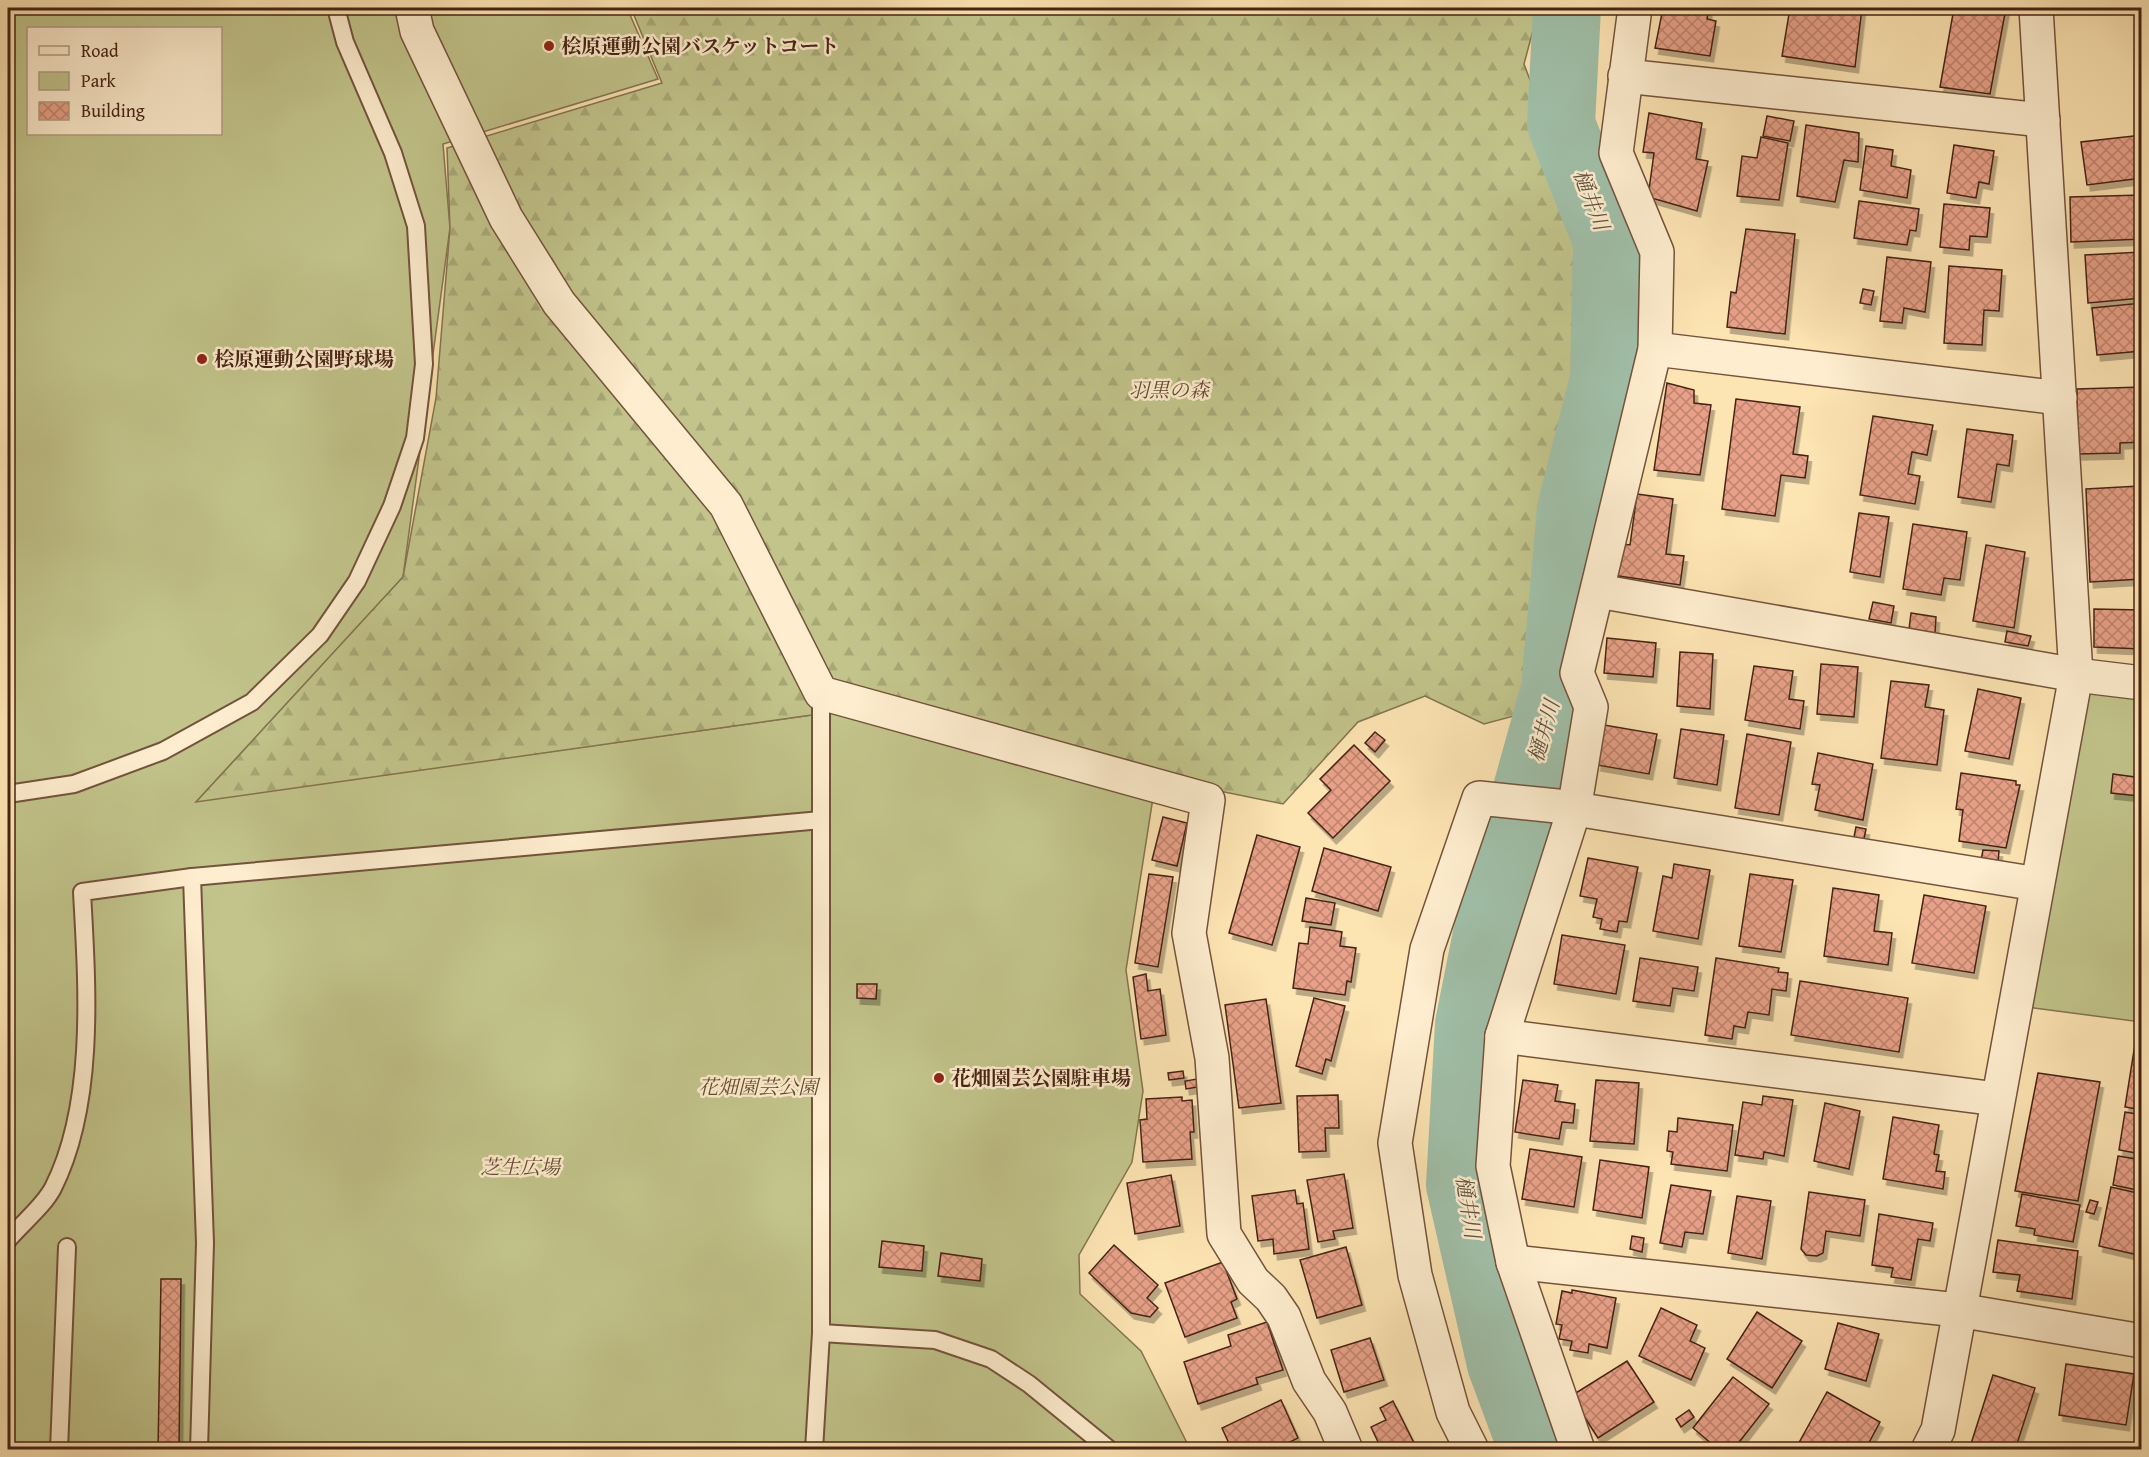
<svg xmlns="http://www.w3.org/2000/svg" width="2149" height="1457" font-family="'Gentium Book Plus','Noto Serif JP',serif">
	<style>
		.green { fill: #c2c48b; stroke: #847450; stroke-width: 1.5; fill-rule: evenodd }
		.forest { fill: url(#forest-firs); stroke: #847450; stroke-width: 1.5 }
		.lines { fill: none; stroke-linecap: round; stroke-linejoin: round }
		.river { stroke: #a0bfa8; stroke-width: 68 }
		.building { fill: url(#building-cross-hatch); stroke: #462314; stroke-width: 1.5; filter: url(#shadow) }
		.lane-casing { stroke: #74533c; stroke-width: 20 }
		.street-casing { stroke: #74533c; stroke-width: 36 }
		.lane { stroke: #feedce; stroke-width: 16 }
		.street { stroke: #feedce; stroke-width: 33 }
		.poi-dot { fill: #8f2418; stroke: #feedce; stroke-width: 2 }
		.labels { text-anchor: middle; stroke-width: 5; stroke-linejoin: round; paint-order: stroke }
		.poi-label { font-size: 20px; font-weight: bold; fill: #462314; stroke: #feedce; text-anchor: start }
		.park-label { font-size: 20px; font-style: italic; fill: #654b32; stroke: #feedce }
		.water-label { font-size: 21px; font-style: italic; fill: #615240; stroke: #feedce }
	</style>
	<defs>
		<pattern id="forest-firs" width="22" height="20" patternUnits="userSpaceOnUse" patternTransform="scale(1.5)"><rect width="22" height="20" fill="#c2c48b"/><path d="M5 1l3.5 6h-7zM16 11l3.5 6h-7z" fill="#a8a877"/></pattern>
		<pattern id="building-cross-hatch" width="8" height="8" patternUnits="userSpaceOnUse" patternTransform="scale(1.5)"><rect width="8" height="8" fill="#e8a188"/><path d="M0 0l8 8M0 8l8-8" fill="none" stroke="#be836e"/></pattern>
		<filter id="shadow"><feDropShadow dx="3.5" dy="6" stdDeviation="0" flood-color="#0004"/></filter>
	</defs>
	<rect width="100%" height="100%" fill="#fde4b3"/>
	<filter id="stains"><feTurbulence type="fractalNoise" baseFrequency=".00333" numOctaves="4"/><feColorMatrix values="0 0 0 0 .2 0 0 0 0 .09 0 0 0 0 .02 0 0 0 .5 -.17"/></filter>
	<radialGradient id="worn" r=".72"><stop offset=".6" stop-color="#630" stop-opacity="0"/><stop offset="1" stop-color="#630" stop-opacity=".3"/></radialGradient>
	<g class="green">
		<path d="M8 8H627L658 79 443 144 450 228 403 577 197 801 833 712 1155 785 1126 970 1143 1091 1132 1162 1079 1255 1080 1294 1141 1351 1190 1449H8ZM28 28H220V134H28Z"/>
		<polygon points="2089,689 2141,696 2141,1022 2026,1007"/>
	</g>
	<polygon class="forest" points="631,8 1539,8 1524,64 1568,182 1586,350 1545,486 1534,662 1514,716 1484,724 1425,696 1358,722 1283,804 833,712 196,802 403,577 436,398 450,228 447,148 662,83"/>
	<g class="lines">
		<polyline class="river" points="1533,1450 1501,1364 1460,1185 1469,1024 1488,929 1555,689 1571,509 1604,379 1607,241 1561,124 1567,8"/>
	</g>
	<g class="building">
		<polygon points="1663,8 1709,8 1707,19 1716,21 1710,56 1655,48"/>
		<polygon points="1790,8 1862,8 1855,67 1782,56"/>
		<polygon points="1954,8 2006,8 1990,94 1940,87"/>
		<polygon points="1649,113 1702,123 1696,159 1708,161 1697,211 1648,197 1654,153 1643,152"/>
		<polygon points="1767,116 1794,121 1790,141 1763,136"/>
		<polygon points="1806,125 1859,133 1858,162 1844,160 1835,202 1797,196"/>
		<polygon points="2142,135 2142,178 2087,185 2081,142"/>
		<polygon points="1761,137 1788,143 1779,200 1737,196 1742,156 1757,158"/>
		<polygon points="1954,145 1994,151 1989,184 1979,182 1976,198 1947,193"/>
		<polygon points="1866,146 1893,150 1891,166 1911,170 1907,198 1860,190"/>
		<polygon points="2142,195 2142,239 2071,242 2070,197"/>
		<polygon points="1859,201 1919,209 1916,231 1910,230 1907,245 1854,238"/>
		<polygon points="1944,204 1990,208 1987,237 1970,236 1969,250 1940,247"/>
		<polygon points="1746,229 1795,234 1785,334 1727,327 1731,292 1736,293"/>
		<polygon points="2142,252 2142,298 2088,303 2085,255"/>
		<polygon points="1887,257 1931,262 1925,312 1904,308 1902,323 1880,321"/>
		<polygon points="1949,266 2002,270 1999,311 1984,310 1982,345 1944,343"/>
		<polygon points="1863,289 1874,291 1871,305 1860,303"/>
		<polygon points="2142,303 2142,351 2097,355 2092,308"/>
		<polygon points="1667,383 1694,390 1694,403 1711,405 1700,475 1654,470"/>
		<polygon points="2142,387 2142,442 2120,443 2120,453 2078,454 2077,389"/>
		<polygon points="1736,399 1800,407 1793,454 1808,456 1805,478 1781,475 1775,516 1722,509"/>
		<polygon points="1873,416 1933,425 1927,455 1912,452 1908,474 1920,476 1915,504 1860,495"/>
		<polygon points="1967,429 2013,435 2009,466 1997,464 1991,502 1958,497"/>
		<polygon points="2139,486 2142,579 2090,582 2086,489"/>
		<polygon points="1637,494 1673,499 1666,554 1684,556 1680,585 1612,575 1616,543 1630,545"/>
		<polygon points="1859,513 1889,517 1880,577 1850,572"/>
		<polygon points="1913,524 1967,532 1960,580 1944,578 1941,595 1903,589"/>
		<polygon points="1986,545 2025,552 2014,628 1973,621"/>
		<polygon points="1873,602 1894,606 1891,623 1869,619"/>
		<polygon points="2094,609 2142,610 2142,649 2094,647"/>
		<polygon points="1911,613 1936,617 1935,633 1909,629"/>
		<polygon points="2007,631 2031,636 2028,646 2005,642"/>
		<polygon points="1607,638 1656,643 1653,677 1604,673"/>
		<polygon points="1680,652 1713,654 1710,709 1677,706"/>
		<polygon points="1821,664 1858,667 1854,717 1817,714"/>
		<polygon points="1754,666 1793,671 1789,699 1804,701 1800,729 1745,720"/>
		<polygon points="1891,681 1929,685 1925,707 1944,710 1937,765 1881,758"/>
		<polygon points="1978,689 2021,698 2009,759 1965,751"/>
		<polygon points="1604,725 1657,734 1649,774 1597,765"/>
		<polygon points="1681,729 1724,735 1717,785 1674,778"/>
		<polygon points="1375,732 1385,740 1375,752 1365,743"/>
		<polygon points="1747,734 1791,742 1779,815 1735,808"/>
		<polygon points="1354,745 1390,781 1333,838 1308,813 1331,790 1320,779"/>
		<polygon points="1818,753 1873,764 1863,820 1815,810 1820,785 1812,784"/>
		<polygon points="1961,773 2016,781 2016,785 2020,785 2006,848 1959,841 1963,810 1956,809"/>
		<polygon points="2113,774 2142,778 2139,796 2111,793"/>
		<polygon points="1163,817 1187,823 1177,866 1152,860"/>
		<polygon points="1856,827 1866,829 1863,844 1853,842"/>
		<polygon points="1257,835 1300,847 1272,945 1229,933"/>
		<polygon points="1324,848 1391,867 1378,911 1312,891"/>
		<polygon points="1983,850 1999,851 1998,862 1981,860"/>
		<polygon points="1588,858 1638,867 1627,922 1619,921 1617,932 1600,929 1602,919 1593,917 1597,899 1580,896"/>
		<polygon points="1674,864 1710,870 1698,939 1653,931 1663,876 1672,878"/>
		<polygon points="1149,874 1173,877 1158,967 1135,963"/>
		<polygon points="1750,874 1793,880 1781,952 1739,946"/>
		<polygon points="1833,888 1879,895 1874,931 1892,933 1888,965 1824,956"/>
		<polygon points="1924,895 1986,906 1974,973 1912,963"/>
		<polygon points="1306,898 1335,903 1331,925 1302,921"/>
		<polygon points="1310,927 1342,932 1340,946 1356,948 1351,982 1347,981 1345,995 1293,988 1299,943 1308,944"/>
		<polygon points="1562,935 1625,945 1616,994 1554,984"/>
		<polygon points="1640,958 1698,967 1694,991 1673,988 1670,1006 1633,1001"/>
		<polygon points="1716,958 1779,968 1778,972 1788,973 1786,991 1772,989 1769,1015 1748,1012 1745,1028 1734,1026 1732,1039 1705,1035"/>
		<polygon points="1146,974 1148,991 1160,989 1166,1035 1141,1039 1133,977"/>
		<polygon points="1800,981 1908,998 1899,1052 1791,1035"/>
		<polygon points="857,984 877,984 876,999 857,998"/>
		<polygon points="1314,998 1345,1006 1331,1061 1326,1059 1322,1074 1296,1066"/>
		<polygon points="1266,999 1281,1103 1239,1108 1225,1005"/>
		<polygon points="2135,1044 2142,1045 2142,1110 2125,1107"/>
		<polygon points="1183,1071 1184,1078 1169,1080 1168,1073"/>
		<polygon points="2038,1073 2100,1082 2078,1201 2015,1191"/>
		<polygon points="1197,1079 1198,1087 1186,1089 1185,1081"/>
		<polygon points="1523,1080 1558,1085 1555,1101 1575,1104 1573,1123 1562,1122 1559,1139 1515,1132"/>
		<polygon points="1596,1080 1639,1083 1634,1144 1590,1141"/>
		<polygon points="1338,1095 1339,1128 1325,1128 1326,1151 1299,1152 1297,1096"/>
		<polygon points="1763,1096 1793,1100 1784,1156 1764,1152 1763,1159 1735,1155 1743,1102 1762,1105"/>
		<polygon points="1182,1097 1182,1101 1192,1100 1194,1132 1190,1132 1192,1159 1143,1162 1140,1120 1147,1119 1146,1099"/>
		<polygon points="1825,1103 1860,1111 1849,1169 1814,1161"/>
		<polygon points="2125,1112 2142,1115 2142,1154 2119,1150"/>
		<polygon points="1893,1117 1939,1125 1934,1154 1939,1155 1936,1171 1945,1172 1943,1189 1883,1179"/>
		<polygon points="1678,1118 1733,1125 1727,1171 1671,1164 1673,1152 1667,1151 1669,1131 1677,1132"/>
		<polygon points="1530,1149 1582,1157 1574,1207 1522,1199"/>
		<polygon points="2118,1156 2142,1160 2142,1191 2113,1185"/>
		<polygon points="1600,1160 1649,1167 1642,1218 1593,1210"/>
		<polygon points="1344,1174 1353,1228 1333,1231 1335,1239 1318,1242 1307,1180"/>
		<polygon points="1171,1175 1180,1226 1135,1234 1127,1183"/>
		<polygon points="1671,1185 1711,1191 1703,1234 1685,1232 1682,1247 1660,1243"/>
		<polygon points="2111,1187 2142,1194 2142,1256 2099,1246"/>
		<polygon points="1295,1190 1297,1204 1303,1203 1309,1249 1274,1254 1273,1239 1258,1241 1252,1196"/>
		<polygon points="1809,1192 1865,1200 1860,1236 1826,1231 1823,1253 1817,1256 1806,1255 1801,1249"/>
		<polygon points="2022,1194 2080,1205 2073,1242 2034,1235 2035,1229 2016,1226"/>
		<polygon points="1737,1196 1771,1201 1762,1259 1728,1253"/>
		<polygon points="2090,1200 2098,1202 2094,1214 2086,1212"/>
		<polygon points="1879,1214 1933,1223 1930,1241 1918,1239 1911,1280 1891,1277 1893,1268 1872,1265"/>
		<polygon points="1632,1236 1644,1238 1642,1252 1630,1249"/>
		<polygon points="1998,1240 2078,1251 2072,1299 2017,1291 2020,1275 1993,1272"/>
		<polygon points="882,1241 924,1246 922,1271 879,1267"/>
		<polygon points="1114,1245 1158,1285 1147,1298 1158,1308 1150,1317 1131,1313 1089,1273"/>
		<polygon points="1346,1247 1362,1305 1317,1318 1300,1260"/>
		<polygon points="941,1253 982,1259 980,1281 938,1276"/>
		<polygon points="1223,1262 1237,1299 1231,1302 1237,1318 1185,1337 1165,1283"/>
		<polygon points="161,1279 181,1279 179,1450 158,1450"/>
		<polygon points="1572,1290 1616,1298 1607,1348 1589,1344 1588,1353 1570,1350 1572,1341 1559,1339 1562,1325 1556,1324 1562,1291 1572,1293"/>
		<polygon points="1661,1308 1697,1325 1690,1341 1705,1348 1691,1380 1639,1356"/>
		<polygon points="1757,1312 1802,1341 1772,1388 1727,1359"/>
		<polygon points="1267,1322 1283,1370 1256,1378 1258,1384 1198,1404 1184,1362 1231,1346 1228,1335"/>
		<polygon points="1838,1323 1879,1334 1866,1381 1825,1369"/>
		<polygon points="1370,1338 1384,1380 1344,1392 1331,1350"/>
		<polygon points="1627,1361 1654,1402 1598,1438 1571,1396"/>
		<polygon points="2066,1364 2134,1374 2126,1425 2059,1415"/>
		<polygon points="1993,1375 2035,1388 2015,1450 1969,1450"/>
		<polygon points="1733,1377 1769,1404 1733,1450 1719,1450 1693,1428"/>
		<polygon points="1827,1392 1880,1422 1865,1450 1796,1448"/>
		<polygon points="1281,1400 1298,1438 1274,1450 1232,1450 1222,1428"/>
		<polygon points="1393,1401 1417,1449 1415,1450 1372,1448 1379,1444 1371,1427 1386,1420 1380,1408"/>
		<polygon points="1689,1410 1694,1417 1681,1427 1676,1419"/>
	</g>
	<g class="lines">
		<g class="lane-casing">
			<g id="lane">
				<polyline points="8,794 74,784 163,751 252,702 320,635 357,581 392,506 415,438 424,364 416,226 393,153 345,42 336,8"/>
				<path d="M8 1240C21 1224 43 1207 53 1188 96 1103 87 984 82 892L192 877"/>
				<polyline points="821,1333 935,1340 991,1359 1029,1384 1110,1450"/>
				<polyline points="59,1450 67,1247"/>
				<polyline points="199,1450 205,1243 192,877 821,820"/>
				<polyline points="814,1450 821,1333 821,693"/>
			</g>
		</g>
		<g class="street-casing">
			<g id="street">
				<polyline points="412,8 417,31 506,218 559,303 726,505 821,693 1208,800 1189,933 1212,1058 1224,1234 1253,1281 1271,1298 1284,1317 1309,1381 1330,1412 1346,1450"/>
				<polyline points="1625,76 2043,120"/>
				<polyline points="1655,349 2060,398"/>
				<polyline points="1598,591 2076,675 2142,683"/>
				<polyline points="1502,1036 1997,1099"/>
				<polyline points="1513,1262 1958,1310 2142,1341"/>
				<polyline points="1472,1450 1453,1412 1415,1275 1395,1143 1427,949 1479,798 1557,806 2037,884"/>
				<polyline points="1578,1450 1513,1262 1493,1166 1502,1036 1574,810 1591,707 1577,673 1655,349 1657,252 1616,153 1635,8"/>
				<polyline points="1928,1450 1938,1430 2076,675 2036,8"/>
			</g>
		</g>
		<use href="#lane" class="lane"/>
		<use href="#street" class="street"/>
	</g>
	<g class="poi-dot">
		<circle cx="549" cy="46" r="6"/>
		<circle cx="202" cy="359" r="6"/>
		<circle cx="939" cy="1078" r="6"/>
	</g>
	<g class="labels">
		<g class="poi-label">
			<text x="561" y="53">桧原運動公園バスケットコート</text>
			<text x="214" y="366">桧原運動公園野球場</text>
			<text x="951" y="1085">花畑園芸公園駐車場</text>
		</g>
		<g class="park-label">
			<text x="1169" y="397">羽黒の森</text>
			<text x="758" y="1094">花畑園芸公園</text>
			<text x="520" y="1174">芝生広場</text>
		</g>
		<g class="water-label">
			<text transform="translate(1591 200) rotate(69)" y="7">樋井川</text>
			<text transform="translate(1544 731) rotate(-74)" y="7">樋井川</text>
			<text transform="translate(1468 1207) rotate(81)" y="7">樋井川</text>
		</g>
	</g>
	<rect width="2149" height="1457" fill="none" stroke="#fde4b3" stroke-width="30"/>
	<rect x="9" y="9" width="2131" height="1439" fill="none" stroke="#462314" stroke-width="3"/>
	<rect x="15" y="15" width="2119" height="1427" fill="none" stroke="#462314" stroke-width="1.5"/>
	<rect x="27" y="27" width="195" height="108" fill="#feedce" stroke="#b49c84" stroke-width="1.5"/>
	<rect x="39" y="46" width="30" height="9" fill="#feedce" stroke="#b49c84" stroke-width="1.5"/>
	<text x="81" y="57" font-size="18" fill="#462314">Road</text>
	<rect x="39" y="72" width="30" height="18" fill="#c2c48b" stroke="#b49c84" stroke-width="1.5"/>
	<text x="81" y="87" font-size="18" fill="#462314">Park</text>
	<rect x="39" y="102" width="30" height="18" fill="url(#building-cross-hatch)" stroke="#b49c84" stroke-width="1.5"/>
	<text x="81" y="117" font-size="18" fill="#462314">Building</text>
	<rect width="100%" height="100%" filter="url(#stains)"/>
	<rect width="100%" height="100%" fill="url(#worn)"/>
</svg>
